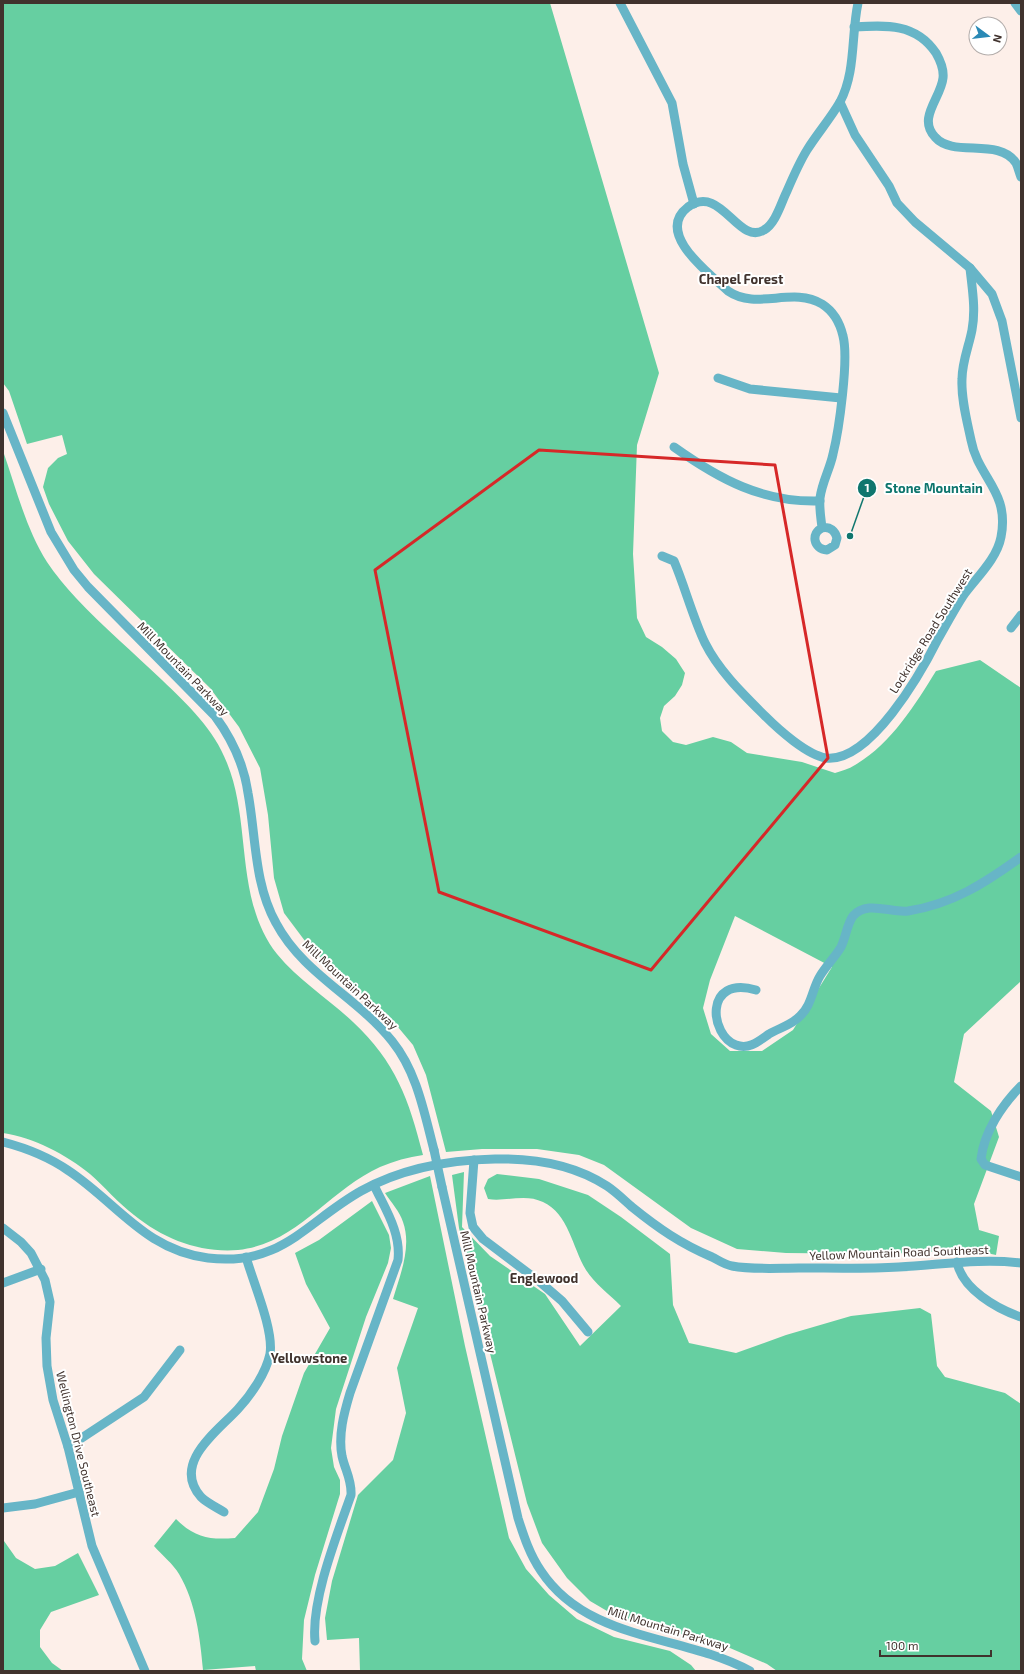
<svg xmlns="http://www.w3.org/2000/svg" width="1024" height="1674" font-family="'Exo 2',sans-serif">
	<style>
		.forest { fill: #66cfa1; fill-rule: evenodd }
		.lines { fill: none; stroke-linecap: round; stroke-linejoin: round }
		.minor { stroke: #67b5c7; stroke-width: 9 }
		.minor-bridge { stroke: #67b5c7; stroke-width: 9 }
		.marked { fill: none; stroke: #d62828; stroke-width: 3; stroke-linejoin: round }
		.labels { text-anchor: middle; stroke-width: 4; stroke-linejoin: round; paint-order: stroke }
		.street-label { font-size: 12px; fill: #40322d; stroke: #fff }
		.neighbourhood-label { font-size: 13px; font-weight: bold; fill: #40322d; stroke: #fff }
		.leader { fill: none; stroke: #0f766e; stroke-width: 1.5 }
		.callout-dot { fill: #0f766e; stroke: #fff; stroke-width: 1.5 }
		.mark-label { font-size: 12px; text-anchor: middle; font-weight: bold; fill: #fff }
		.callout-label { font-size: 13px; text-anchor: middle; font-weight: bold; fill: #0f766e; stroke: #fff; stroke-width: 4; stroke-linejoin: round; paint-order: stroke }
	</style>
	<rect width="100%" height="100%" fill="#fdefe9"/>
	<g class="forest">
		<path d="M3 3H550L659 373 637 445 633 554 637 618 646 637 662 647 676 659 685 673 682 685 675 696 664 706 660 718 662 731 673 742 686 745 713 737 731 742 747 753 802 762 835 773C841 771 849 769 855 765 891 744 915 705 936 671L980 660 1021 688V981L964 1034 954 1082 991 1111 999 1137 974 1204 979 1230 999 1236 996 1255 973 1250 886 1254 786 1253 737 1249 691 1228 604 1165 579 1155 537 1149H482L446 1152 426 1075 413 1045 387 1014 333 971 305 941 284 913 274 878 268 815 260 768 239 727 210 688 94 574 68 541 49 504 43 487 48 468 58 458 67 454 62 435 27 444 9 391 3 383ZM735 916 832 967 793 1030 762 1051H730L711 1034 703 1008 710 980Z"/>
		<path d="M3 451C16 488 26 529 47 562 55 574 66 587 76 598 103 627 134 653 162 680 188 705 214 729 227 763 252 824 234 899 277 954 299 981 329 999 353 1022 396 1062 409 1100 423 1155 408 1157 394 1161 380 1167 329 1190 297 1244 238 1250 199 1253 164 1239 134 1215 118 1203 105 1187 90 1174 67 1155 33 1137 3 1133Z"/>
		<path d="M464 1172 462 1227 490 1256 545 1294 580 1346 621 1306C610 1295 594 1283 586 1270 572 1247 569 1214 543 1202 525 1193 506 1202 488 1199L484 1188 488 1179 497 1174 539 1179 588 1195 621 1217 670 1254 673 1305 689 1343 736 1353 786 1335 851 1316 920 1308 931 1314 937 1366 945 1377 1005 1393 1021 1404V1671H777L767 1664 723 1645 619 1618 590 1601 567 1578 542 1543 527 1503 459 1228 452 1175Z"/>
		<path d="M430 1176 465 1346 509 1538 526 1569 549 1595 577 1619 614 1637 670 1651 691 1665 696 1671H360L359 1638 327 1640 325 1618 332 1581 358 1495 393 1460 406 1413 397 1368 418 1308 393 1299C400 1275 412 1247 403 1222 400 1212 391 1202 385 1193Z"/>
		<path d="M372 1201 389 1235 391 1248 388 1263 366 1317 336 1409 331 1448 334 1467 340 1480V1494L315 1575 304 1620 302 1659 307 1671H256L255 1666 203 1670C200 1637 196 1603 179 1574 173 1564 162 1555 154 1546L176 1519C195 1538 210 1540 235 1538L258 1512 274 1469 282 1436 304 1373 330 1328 306 1284 295 1253 319 1240Z"/>
		<polygon points="3,1534 4,1541 16,1558 35,1569 55,1566 78,1553 99,1595 51,1612 40,1630 40,1647 52,1663 63,1671 3,1671"/>
	</g>
	<g class="lines">
		<g class="minor">
			<polyline points="620,3 672,103 683,164 694,204"/>
			<path d="M858 3C851 36 856 72 840 102L855 135 889 186 897 203 915 222 970 268 992 294 1002 321 1021 418"/>
			<polyline points="1015,3 1021,11"/>
			<path d="M854 27C886 25 916 23 936 53 940 60 944 69 943 78 941 98 917 118 935 137 953 158 999 137 1016 163 1018 167 1019 172 1021 177"/>
			<polyline points="718,378 750,389 841,398"/>
			<path d="M3 413 51 532 74 570 88 587 215 716C232 739 244 765 248 793 256 836 254 884 276 923 303 974 357 997 392 1041 417 1072 424 1112 434 1150"/>
			<path d="M674 447C719 479 763 503 820 501"/>
			<path d="M822 528C830 526 835 531 837 538L835 545 827 550C813 549 811 533 822 528 821 518 819 508 820 498 822 482 830 469 833 454 839 430 849 359 843 336 840 323 833 311 822 304 792 286 757 311 728 291 710 274 654 233 688 207 721 183 738 246 764 230 776 223 781 203 787 191 793 177 799 163 807 150 817 134 830 119 840 102"/>
			<path d="M662 556 674 561C685 587 693 618 705 643 719 671 743 694 765 716 779 730 807 755 826 758 870 763 921 673 938 639 946 625 954 610 963 596 976 578 997 559 1001 537 1010 491 978 478 971 440 967 421 961 399 962 379 962 362 969 346 972 330 976 309 972 288 970 268"/>
			<polyline points="1011,628 1021,615"/>
			<path d="M756 990C703 975 710 1036 736 1045 749 1050 759 1041 769 1034 779 1028 792 1025 800 1016 812 1005 812 989 820 976 826 966 835 957 841 947 846 937 847 924 853 916 867 900 890 913 908 911 953 904 985 883 1021 857"/>
			<path d="M1021 1086C1002 1105 984 1132 981 1159L985 1165 1021 1177"/>
			<path d="M3 1142C26 1148 49 1157 69 1171 117 1203 145 1250 208 1258 281 1267 306 1222 361 1191 402 1168 449 1160 495 1159 535 1158 573 1164 607 1186 616 1192 624 1200 632 1207 658 1228 681 1244 712 1257 718 1260 725 1265 732 1266 753 1270 778 1268 799 1268 832 1268 866 1269 899 1267 940 1265 980 1258 1021 1263"/>
			<polyline points="474,1160 470,1213 473,1227 483,1239 540,1282 562,1301 588,1332"/>
			<path d="M442 1187 518 1518C524 1537 530 1555 541 1571 588 1642 682 1634 750 1671"/>
			<polyline points="3,1228 21,1242 31,1253 45,1280 50,1302 46,1338 47,1366 53,1400 68,1447 92,1546 145,1671"/>
			<path d="M957 1262C962 1289 997 1309 1021 1317"/>
			<polyline points="3,1283 41,1269"/>
			<polyline points="68,1447 144,1397 180,1350"/>
			<polyline points="3,1508 35,1504 79,1492"/>
			<path d="M224 1512C216 1507 207 1503 201 1497 171 1463 218 1431 238 1409 251 1395 266 1373 270 1354 274 1330 253 1282 246 1257"/>
			<path d="M315 1641C311 1600 337 1535 351 1495 352 1480 345 1470 342 1456 338 1435 344 1413 350 1393L398 1260C401 1232 385 1209 374 1185"/>
		</g>
		<polyline class="minor-bridge" points="434,1150 442,1187"/>
	</g>
	<path class="marked" d="M539 450 775 465 828 758 651 970 439 892 375 570Z"/>
	<g class="labels">
		<g class="street-label">
			<text transform="translate(931 631) rotate(-58)" y="4">Lockridge Road Southwest</text>
			<text transform="translate(183 669) rotate(46)" y="4">Mill Mountain Parkway</text>
			<text transform="translate(350 985) rotate(43)" y="4">Mill Mountain Parkway</text>
			<text transform="translate(899 1253) rotate(-2)" y="4">Yellow Mountain Road Southeast</text>
			<text transform="translate(478 1292) rotate(77)" y="4">Mill Mountain Parkway</text>
			<text transform="translate(78 1444) rotate(76)" y="4">Wellington Drive Southeast</text>
			<text transform="translate(668 1629) rotate(17)" y="4">Mill Mountain Parkway</text>
		</g>
		<g class="neighbourhood-label">
			<text x="741" y="284">Chapel Forest</text>
			<text x="544" y="1283">Englewood</text>
			<text x="309" y="1363">Yellowstone</text>
		</g>
	</g>
	<path class="leader" d="M850 536L867 488"/>
	<g class="callout-dot">
		<circle cx="850" cy="536" r="4"/>
		<circle cx="867" cy="488" r="10"/>
	</g>
	<g class="mark-label">
		<text x="867" y="492">1</text>
	</g>
	<g class="callout-label">
		<text x="934" y="493">Stone Mountain</text>
	</g>
	<rect width="1024" height="1674" fill="none" stroke="#40322d" stroke-width="8"/>
	<g transform="translate(988 36) rotate(105)"><circle r="19" fill="#ffffff" stroke="#b3adab"/>
	<path d="M0-3L7 15L0 10L-7 15Z" fill="#2a89b5"/>
	<text y="-6" font-size="11" font-weight="bold" text-anchor="middle" fill="#40322d">N</text>
	</g>
	<path d="M880 1650v6h111v-6" fill="none" stroke="#40322d" stroke-width="2"/>
	<text x="886" y="1650" font-size="12" fill="#40322d" stroke="#ffffff" stroke-width="3" paint-order="stroke">100 m</text>
</svg>
